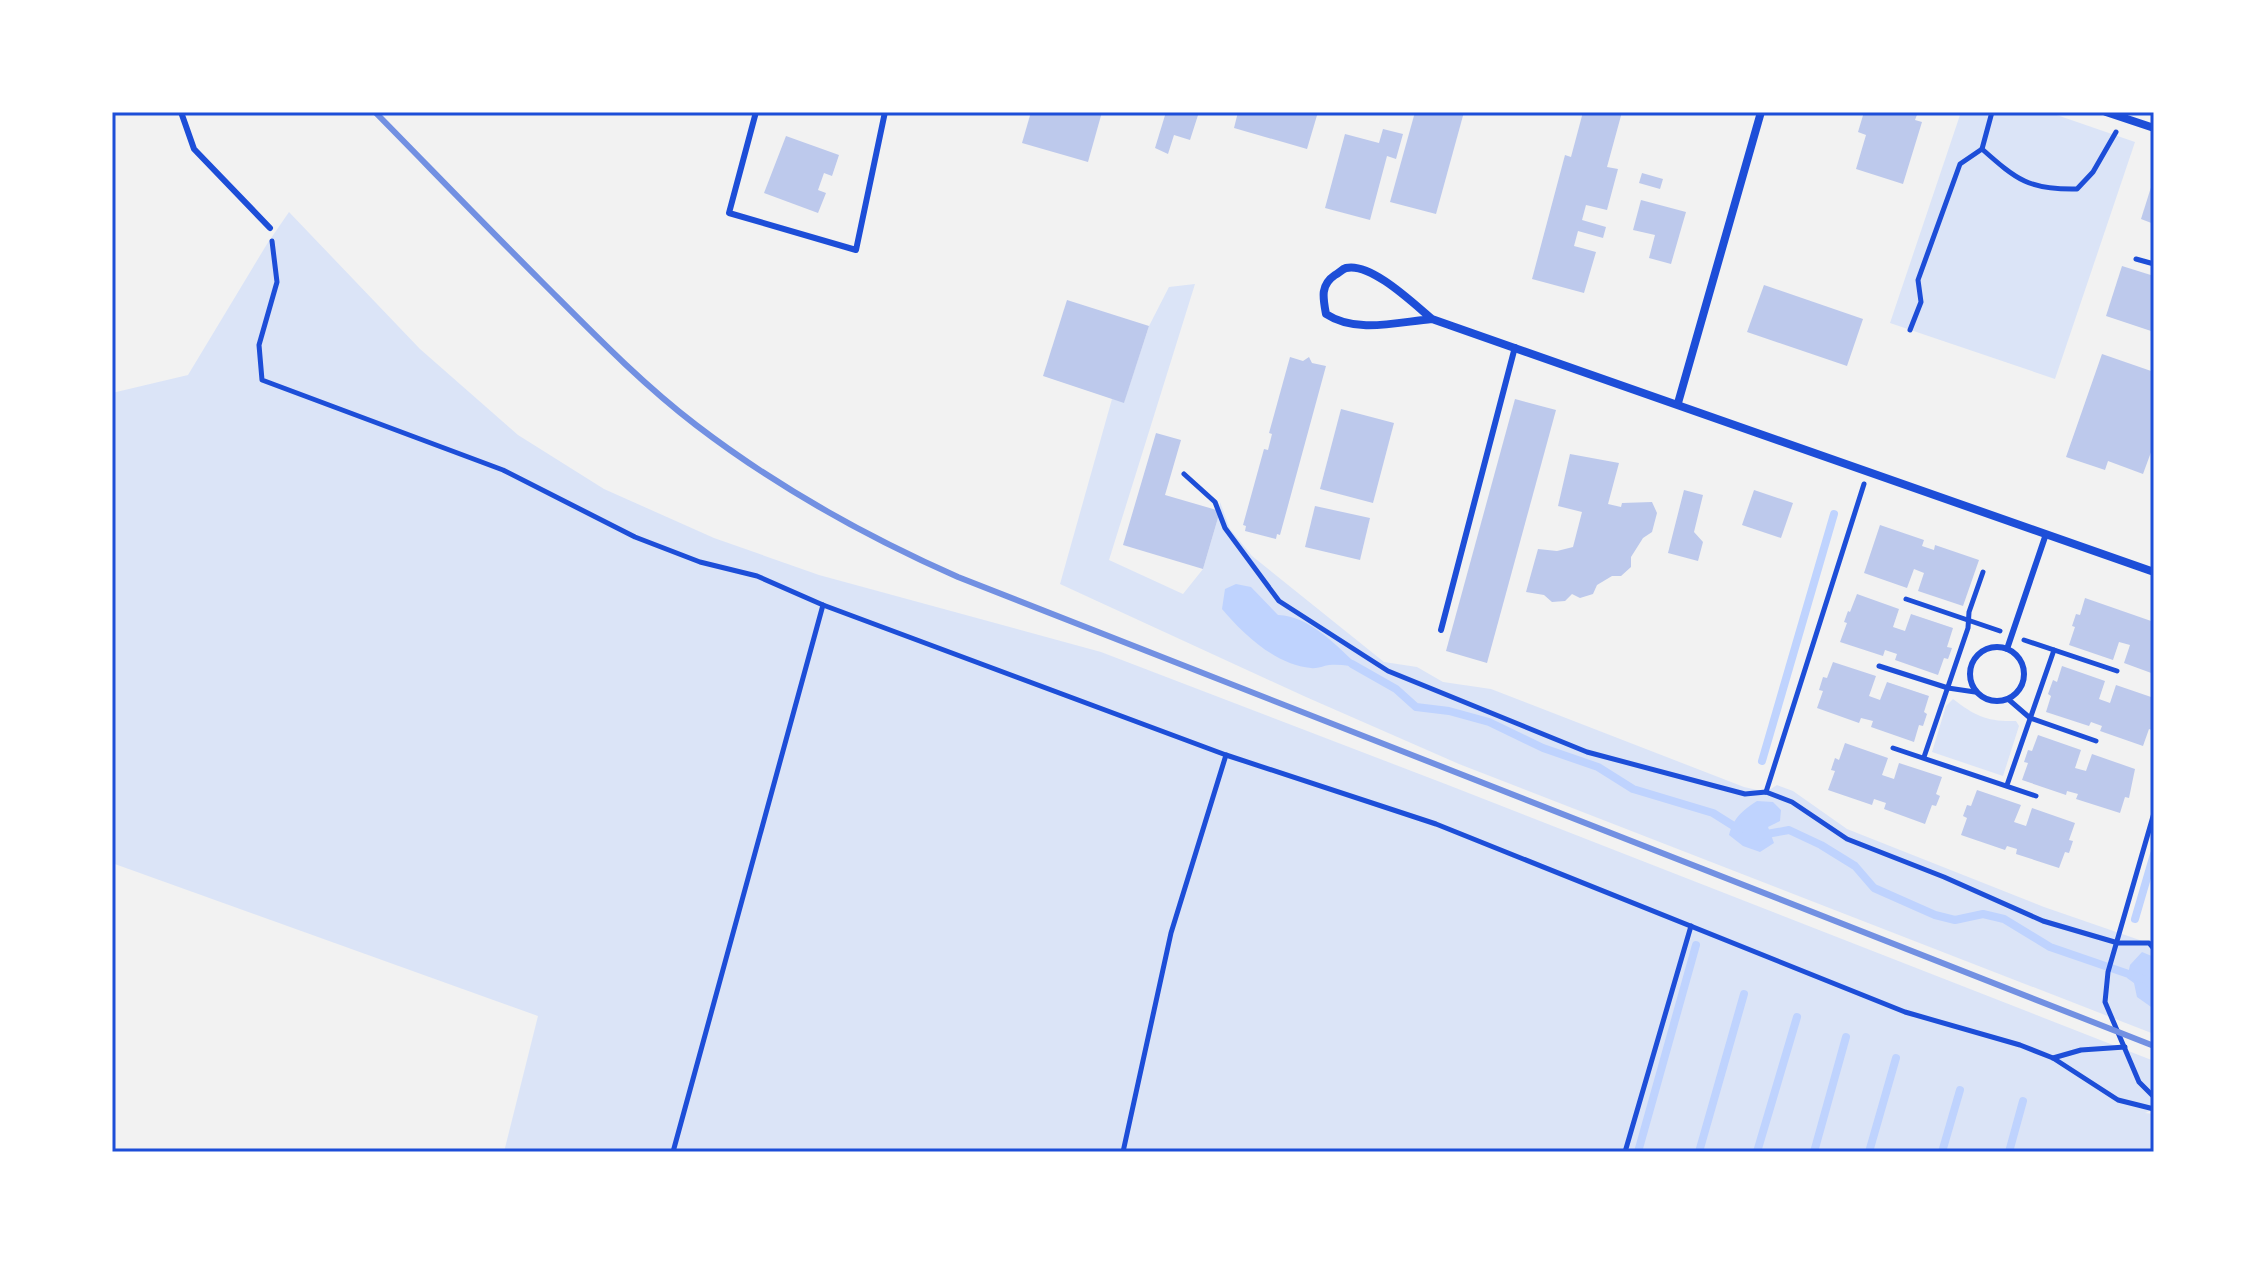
<svg xmlns="http://www.w3.org/2000/svg" width="2266" height="1264" font-family="'Roboto Condensed',sans-serif">
	<style>
		.green { fill: #dbe4f7 }
		.water { fill: #bfd3fe }
		.lines { fill: none; stroke-linecap: round; stroke-linejoin: round }
		.stream { stroke: #bfd3fe; stroke-width: 8 }
		.building { fill: #bdc9ec }
		.path { stroke: #1d4ed8; stroke-width: 5 }
		.service { stroke: #1d4ed8; stroke-width: 6 }
		.minor { stroke: #1d4ed8; stroke-width: 8 }
		.rail { stroke: #7290e2; stroke-width: 6 }
		.neatline { fill: none; stroke: #1d4ed8; stroke-width: 3 }
	</style>
	<rect width="100%" height="100%" fill="#f2f2f2"/>
	<g class="green">
		<polygon points="1961,112 2048,112 2135,142 2055,379 1890,323"/>
		<polygon points="289,212 420,349 518,435 604,489 714,538 819,575 1101,652 1448,785 2154,1061 2154,1109 2145,1113 2154,1114 2154,1152 504,1152 538,1016 112,863 112,393 188,375 267,244"/>
		<polygon points="1195,284 1109,560 1183,594 1203,569 1220,511 1220,502 1230,529 1252,556 1384,662 1417,667 1443,682 1491,689 1744,787 1766,792 1777,785 1793,791 1847,829 2044,907 2154,945 2154,1034 1459,764 1306,697 1060,584 1112,399 1124,402 1149,326 1169,287"/>
		<path d="M1953 699C1975 716 1988 722 2016 721L2019 726 2003 776 1932 752 1946 706Z"/>
	</g>
	<g class="water">
		<path d="M1236 584 1251 587 1278 615C1311 616 1337 647 1361 668 1350 666 1341 664 1329 665 1323 666 1317 669 1311 668 1276 665 1244 635 1222 609L1225 589Z"/>
		<path d="M1757 801 1773 802 1781 810 1780 821 1768 827 1774 843 1760 852 1743 846 1729 835C1734 817 1742 811 1757 801Z"/>
		<polygon points="2142,952 2154,957 2154,1009 2137,997 2134,983 2127,978 2130,965"/>
	</g>
	<g class="lines">
		<g class="stream">
			<polyline points="1352,664 1396,689 1416,707 1449,711 1489,722 1543,748 1598,767 1633,789 1713,813 1740,830"/>
			<polyline points="1762,761 1834,514"/>
			<polyline points="1761,835 1789,830 1821,845 1855,866 1874,888 1935,915 1955,920 1983,914 2004,919 2050,947 2146,980 2154,987"/>
			<polyline points="2135,919 2154,854"/>
			<polyline points="1638,1152 1696,945"/>
			<polyline points="1699,1152 1744,994"/>
			<polyline points="1757,1152 1797,1017"/>
			<polyline points="1814,1152 1846,1037"/>
			<polyline points="1869,1152 1896,1058"/>
			<polyline points="1942,1152 1960,1090"/>
			<polyline points="2009,1152 2023,1101"/>
		</g>
	</g>
	<g class="building">
		<polygon points="1031,112 1102,112 1088,162 1022,143"/>
		<polygon points="1166,112 1199,112 1190,140 1174,135 1168,154 1155,148"/>
		<polygon points="1238,112 1318,112 1307,149 1234,128"/>
		<polygon points="1415,112 1464,112 1436,214 1390,202"/>
		<polygon points="1583,112 1622,112 1607,167 1618,169 1607,210 1586,205 1582,220 1606,227 1603,238 1578,231 1574,246 1596,252 1584,293 1532,279 1565,155 1571,157"/>
		<polygon points="1864,112 1918,112 1915,120 1922,122 1903,184 1856,169 1866,135 1858,132"/>
		<polygon points="1383,129 1403,134 1396,159 1387,156 1370,220 1325,208 1345,134 1379,143"/>
		<polygon points="786,136 839,155 832,176 824,173 818,190 826,193 818,213 764,193"/>
		<polygon points="1642,173 1663,179 1660,189 1639,183"/>
		<polygon points="2153,181 2154,181 2154,224 2141,219"/>
		<polygon points="1641,200 1686,212 1671,264 1649,258 1655,235 1633,230"/>
		<polygon points="2122,266 2154,276 2154,332 2106,316"/>
		<polygon points="1764,285 1863,319 1847,366 1747,332"/>
		<polygon points="1067,300 1149,326 1124,403 1043,376"/>
		<polygon points="2102,354 2154,372 2154,444 2143,474 2108,461 2105,470 2066,457"/>
		<polygon points="1290,357 1303,361 1309,357 1312,363 1326,366 1280,535 1277,534 1276,539 1245,531 1246,526 1243,525 1264,449 1268,450 1272,434 1269,433"/>
		<polygon points="1515,399 1556,410 1487,663 1446,651"/>
		<polygon points="1341,409 1394,423 1373,503 1320,489"/>
		<polygon points="1156,433 1181,440 1165,495 1220,511 1203,569 1123,545"/>
		<polygon points="1570,454 1619,463 1608,504 1621,507 1622,503 1652,502 1657,513 1652,532 1643,538 1631,557 1631,567 1621,576 1612,576 1597,585 1593,594 1580,598 1572,594 1565,601 1552,602 1544,595 1526,592 1538,549 1557,551 1573,547 1582,512 1558,506"/>
		<polygon points="1684,490 1703,495 1694,532 1703,542 1698,561 1668,553"/>
		<polygon points="1754,490 1793,503 1781,538 1742,525"/>
		<polygon points="1315,506 1370,518 1360,560 1305,547"/>
		<polygon points="1880,525 1924,540 1922,546 1934,550 1935,545 1979,560 1963,606 1918,591 1924,573 1914,569 1907,588 1864,573"/>
		<polygon points="1857,594 1899,609 1893,627 1905,631 1911,614 1953,628 1947,647 1952,648 1948,659 1944,658 1938,675 1895,660 1897,654 1885,650 1883,656 1840,642 1847,623 1844,622 1848,611 1850,612"/>
		<polygon points="2085,598 2154,622 2154,674 2124,663 2130,645 2119,642 2113,660 2069,645 2075,627 2072,626 2076,614 2080,615"/>
		<polygon points="1833,662 1876,676 1869,696 1880,700 1887,682 1929,696 1924,712 1927,714 1923,726 1919,725 1914,742 1871,727 1873,721 1861,718 1859,723 1817,708 1823,691 1819,690 1823,677 1827,678"/>
		<polygon points="2062,666 2105,681 2099,699 2110,703 2116,685 2154,698 2154,731 2149,729 2143,746 2100,731 2102,726 2091,722 2089,726 2046,712 2051,696 2048,694 2053,680 2057,682"/>
		<polygon points="2038,735 2081,750 2075,768 2086,771 2092,754 2135,769 2129,798 2125,797 2120,813 2076,799 2078,794 2067,791 2066,795 2022,780 2028,763 2024,762 2028,750 2032,751"/>
		<polygon points="1845,743 1888,758 1882,775 1894,779 1899,763 1942,777 1936,794 1940,796 1936,806 1932,805 1925,824 1884,809 1886,803 1874,799 1872,805 1828,790 1835,771 1831,770 1835,758 1839,760"/>
		<polygon points="1977,790 2021,805 2014,822 2026,826 2032,808 2075,823 2069,840 2073,841 2069,853 2065,852 2059,868 2016,854 2017,849 2007,846 2005,850 1961,835 1967,818 1963,816 1967,805 1971,806"/>
	</g>
	<g class="lines">
		<g class="path">
			<path d="M1992 112 1982 149C2017 180 2029 190 2077 189L2093 172 2116 132"/>
			<polyline points="272,241 277,282 259,345 262,380 503,470 635,537 700,562 757,576 823,605 1226,755 1436,824 1905,1012 2020,1045 2053,1058 2118,1100 2154,1109"/>
			<polyline points="2136,259 2154,264"/>
			<polyline points="1910,330 1921,302 1918,280 1960,164 1982,149"/>
			<polyline points="1184,474 1215,502 1225,528 1279,601 1388,671 1587,752 1745,794 1766,792 1792,802 1847,839 1944,877 2043,921 2118,943 2149,943 2154,949"/>
			<polyline points="1906,599 2000,631"/>
			<polyline points="2024,640 2117,671"/>
			<polyline points="1879,666 1948,688 1975,692"/>
			<polyline points="2008,699 2030,718 2096,741"/>
			<polyline points="1893,748 2036,796"/>
			<polyline points="1924,757 1968,628 1969,612 1983,572"/>
			<polyline points="2007,785 2054,650"/>
			<polyline points="1766,792 1864,484"/>
			<polyline points="2154,813 2108,972 2105,1002 2139,1082 2154,1097"/>
			<polyline points="2053,1058 2081,1050 2125,1047"/>
			<polyline points="673,1152 823,605"/>
			<polyline points="1123,1152 1171,933 1226,755"/>
			<polyline points="1625,1152 1691,926"/>
		</g>
		<g class="service">
			<polyline points="181,112 194,149 270,228"/>
			<polyline points="756,112 729,213 856,250 885,112"/>
			<polyline points="1441,630 1515,347"/>
			<circle cx="1997" cy="674" r="27"/>
			<polyline points="2007,649 2046,534"/>
		</g>
		<g class="minor">
			<polyline points="2106,112 2154,128"/>
			<path d="M1432 319C1398 322 1356 334 1326 314 1323 298 1320 285 1335 275 1339 273 1342 269 1346 268 1371 262 1414 304 1432 319L2154 572"/>
			<polyline points="1678,403 1761,112"/>
		</g>
		<path class="rail" d="M375 112C430 168 485 225 541 281 591 331 640 382 696 425 777 487 865 536 958 577L2154 1046"/>
	</g>
	<rect width="2266" height="1264" fill="none" stroke="#ffffff" stroke-width="228"/>
	<rect x="114" y="114" width="2038" height="1036" class="neatline"/>
</svg>
